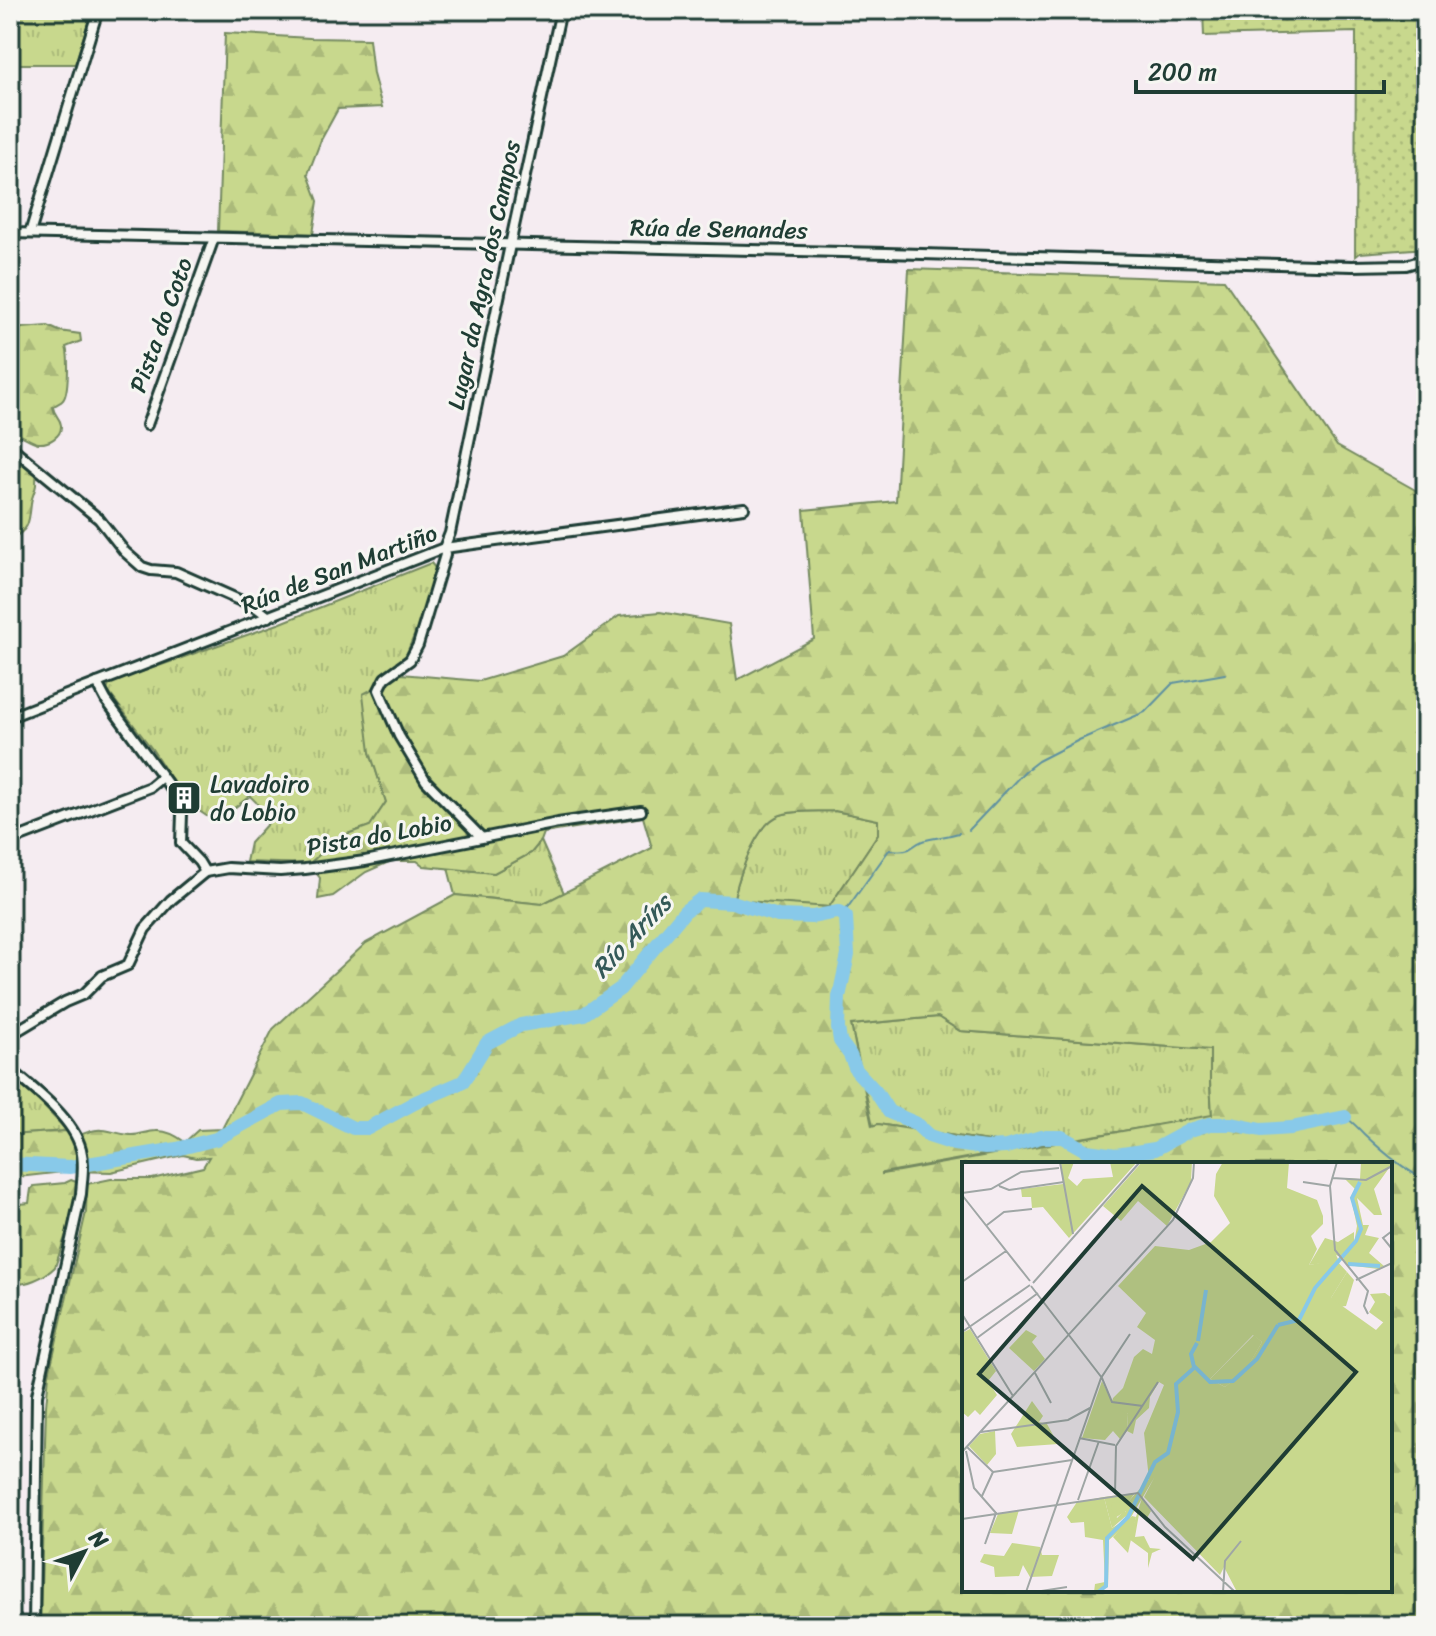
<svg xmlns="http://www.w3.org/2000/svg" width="1436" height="1636" font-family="Sriracha,sans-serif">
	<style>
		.grass { fill: url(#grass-tufts); stroke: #748a60; stroke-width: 2 }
		.forest { fill: url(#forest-firs); stroke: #748a60; stroke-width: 2; fill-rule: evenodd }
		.park { fill: url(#park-dots); stroke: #748a60; stroke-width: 2 }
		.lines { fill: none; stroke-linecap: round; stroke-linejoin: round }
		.stream { stroke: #5e91a1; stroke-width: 2 }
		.river { stroke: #88c9e9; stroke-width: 14 }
		.minor-casing { stroke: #1f3d34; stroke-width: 14 }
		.minor { stroke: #f6f6f2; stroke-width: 8 }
		.labels { text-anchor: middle; stroke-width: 6; stroke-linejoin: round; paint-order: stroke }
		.street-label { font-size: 24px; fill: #1f3d34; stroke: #f6f6f2 }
		.poi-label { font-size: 24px; fill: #1f3d34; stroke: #f6f6f2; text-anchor: start }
		.water-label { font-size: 26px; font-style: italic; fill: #345958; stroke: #f6f6f2 }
		.inset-river { fill: none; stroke: #88c9e9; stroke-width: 4 }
		.inset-road { fill: none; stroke: #9fa6a5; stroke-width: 2 }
		.view { fill: #1f3d34; fill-opacity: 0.15; stroke: #1f3d34; stroke-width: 4 }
		.inset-edge { fill: none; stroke: #1f3d34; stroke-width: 4 }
	</style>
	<defs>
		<pattern id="grass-tufts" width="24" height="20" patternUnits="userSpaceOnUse" patternTransform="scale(2)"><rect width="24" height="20" fill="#c8d88d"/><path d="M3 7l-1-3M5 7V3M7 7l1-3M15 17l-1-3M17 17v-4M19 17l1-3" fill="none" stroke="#abba7a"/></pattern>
		<pattern id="forest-firs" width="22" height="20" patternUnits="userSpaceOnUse" patternTransform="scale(2)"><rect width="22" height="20" fill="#c8d88d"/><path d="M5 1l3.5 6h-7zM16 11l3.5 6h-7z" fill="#abba7a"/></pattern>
		<pattern id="park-dots" width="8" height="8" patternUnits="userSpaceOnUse" patternTransform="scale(2)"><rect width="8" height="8" fill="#c8d88d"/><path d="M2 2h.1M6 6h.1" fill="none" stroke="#abba7a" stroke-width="1.8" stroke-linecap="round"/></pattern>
	</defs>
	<rect width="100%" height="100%" fill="#f5ecf1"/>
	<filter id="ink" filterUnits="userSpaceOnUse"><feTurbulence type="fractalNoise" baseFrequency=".0125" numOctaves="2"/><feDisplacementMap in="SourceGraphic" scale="16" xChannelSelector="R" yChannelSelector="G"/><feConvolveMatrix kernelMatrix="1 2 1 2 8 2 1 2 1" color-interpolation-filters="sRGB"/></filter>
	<g filter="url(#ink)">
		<g class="grass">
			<polygon points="10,10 92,10 75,64 10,64"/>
			<polygon points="431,563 436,569 419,624 406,655 382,676 370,752 386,802 370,826 339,837 309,864 246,862 250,843 268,823 256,802 250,796 221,818 211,819 186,802 152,749 107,690 110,683 281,623"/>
			<path d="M835 811 878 820V834L829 907 745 902 734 897C740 873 757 819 784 814 800 810 819 812 835 811Z"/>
			<polygon points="541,841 564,893 542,904 455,895 448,868 494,873 531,853"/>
			<polygon points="938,1017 960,1031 1211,1050 1210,1081 1212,1116 1027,1147 878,1124 873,1126 851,1025"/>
			<polygon points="10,1075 35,1097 67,1131 10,1135"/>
		</g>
		<g class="forest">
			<polygon points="225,33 310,38 369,39 373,74 382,107 338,109 321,140 308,174 318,201 313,234 218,231"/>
			<path d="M909 269 1224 280 1337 446 1426 496V1626H40L46 1406 49 1374 86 1212 87 1184 111 1179H152L203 1167 209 1157 196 1158 183 1155 111 1172 72 1171 10 1178V1135L67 1131 76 1144 81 1140 80 1135C104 1124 108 1133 130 1135 139 1136 147 1131 156 1131 166 1130 177 1136 185 1142L198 1130 222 1129 273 1029 366 943 455 895 542 904 652 848 643 817 544 833 541 841 531 853 494 873 424 866 417 861H391L366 872 333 896 318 899 320 878 309 864 339 837 370 826 386 802 370 752 363 694 401 674 480 681 563 656 619 616 660 612 729 624 737 680 814 639 804 510 896 501ZM835 811 878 820V834L829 907 745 901 734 897C740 873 757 819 784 814 800 810 819 812 835 811ZM938 1017 960 1031 1210 1050V1081L1212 1115 882 1174V1173L1027 1147 878 1124 872 1126 851 1025ZM964 1164H1390V1590H964Z"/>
			<path d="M48 326 59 331 80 334 81 341 66 347C69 356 69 393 63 400 61 403 56 404 53 407 54 416 60 417 61 425 62 437 48 444 38 443 32 442 25 437 20 435L13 442 14 452 37 472C36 477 36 481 36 485 35 492 31 498 31 504 29 523 29 531 10 539V337L22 328Z"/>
			<path d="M71 1180 76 1182 74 1203 66 1234 55 1267C45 1277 24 1287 10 1283V1205L29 1203 31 1189 34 1186 65 1183Z"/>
		</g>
		<polygon class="park" points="1203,10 1426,10 1426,248 1360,253 1355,257 1356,32 1204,36"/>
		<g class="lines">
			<g class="stream">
				<polyline points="969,830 1025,771 1038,761 1079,740 1145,712 1173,683 1225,674"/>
				<path d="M843 914 889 850C896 850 902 852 909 849 915 846 919 841 926 840 938 837 948 836 959 833"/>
				<path d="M1345 1117C1353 1122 1358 1128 1364 1134 1382 1151 1404 1170 1426 1180"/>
			</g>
			<polyline class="river" points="10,1164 70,1167 177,1149 216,1139 281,1104 302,1103 353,1128 368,1128 416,1102 463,1082 487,1043 521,1025 584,1014 620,989 685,911 700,900 732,902 778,916 812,917 837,912 840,912 846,917 848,955 839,997 838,1028 840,1041 850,1055 856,1070 876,1092 889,1112 915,1123 929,1136 954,1144 985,1148 1006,1147 1041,1137 1062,1137 1087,1151 1116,1155 1155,1149 1190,1130 1210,1124 1232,1124 1261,1130 1291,1128 1345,1117"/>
			<g class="minor-casing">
				<g id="minor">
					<polyline points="10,233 887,253 1352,266 1406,265 1426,259"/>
					<polyline points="30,233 98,10"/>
					<polyline points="147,425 214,238"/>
					<polyline points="10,446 99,519 125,552 142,567 151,570 176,572 257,608 269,617"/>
					<polyline points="97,683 106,700 178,798 182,814 181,843 199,862 205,872"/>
					<polyline points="10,717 444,548 744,508"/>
					<polyline points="481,837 426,781 399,736 379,690 385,678 410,660 418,645 445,555 444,548 450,533 510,245 561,10"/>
					<polyline points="10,841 150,787 162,777"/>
					<polyline points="10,1035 65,1002 84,994 102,976 128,965 145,929 171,900 205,872 228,868 280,871 305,869 365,861 558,823 641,811"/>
					<path d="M10 1069C34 1089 73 1118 81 1149 85 1164 82 1179 81 1194L37 1395 34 1626"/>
				</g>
			</g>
			<use href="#minor" class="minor"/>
		</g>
	</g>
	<defs>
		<g id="building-square" transform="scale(1.8)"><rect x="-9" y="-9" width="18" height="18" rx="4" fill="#1f3d34" stroke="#f6f6f2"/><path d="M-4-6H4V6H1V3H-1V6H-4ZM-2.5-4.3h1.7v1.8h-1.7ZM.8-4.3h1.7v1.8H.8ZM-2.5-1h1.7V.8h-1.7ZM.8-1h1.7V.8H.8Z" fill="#fff"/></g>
	</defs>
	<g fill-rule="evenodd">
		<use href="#building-square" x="184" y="798"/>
	</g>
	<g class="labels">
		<g class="street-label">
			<text transform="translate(719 229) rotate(1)" y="8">Rúa de Senandes</text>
			<text transform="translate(484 275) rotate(-78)" y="8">Lugar da Agra dos Campos</text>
			<text transform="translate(161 325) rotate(-70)" y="8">Pista do Coto</text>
			<text transform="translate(339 569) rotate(-21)" y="8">Rúa de San Martiño</text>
			<text transform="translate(379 835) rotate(-10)" y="8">Pista do Lobio</text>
		</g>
		<g class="poi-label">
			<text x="210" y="792">Lavadoiro<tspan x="210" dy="28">do Lobio</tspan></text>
		</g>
		<g class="water-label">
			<text transform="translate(631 936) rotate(-47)" y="9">Río Aríns</text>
		</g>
	</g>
	<g transform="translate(962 1162)">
		<rect width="430" height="430" fill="#f5ecf1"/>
		<path d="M392 70V81L381 96 374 93 377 99 347 103 363 76 376 80ZM385 110 392 118 384 144 376 145 367 139ZM423 131 430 136V156L422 161 407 150 413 140 408 132ZM8 167 34 209 26 219 35 233 18 253 13 248 6 255 0 250V171ZM292 173 300 180 284 208 263 225 248 217ZM140 219 149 238 166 252 165 269 158 277 151 269 143 278 120 276ZM33 269 34 292 25 303 7 284 18 272ZM173 331 164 343 151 342 155 356 163 348 165 353 150 366 142 335ZM170 354 174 355 166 391 151 375Z" fill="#c8d88d"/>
		<path d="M261 0H327L325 26 355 38 361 54V62L349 74 355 87 347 103 374 98 385 110 369 136 414 168 430 151V430H275L262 405 258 413 182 335 192 316 165 362 147 378 146 425 132 430 133 422 143 420 141 378 123 375 122 360 109 361 105 355 115 340 142 335 150 366 163 358 164 349 153 356 149 345 151 340 164 342 187 317 182 271 202 223 197 220 188 235 187 246 174 258 171 272 165 269 166 252 149 243 151 236 161 226 172 195 181 187 190 192 193 178 175 165 184 151 156 124 193 84 227 88 249 80 268 61 252 34 254 12ZM291 173 300 180 284 207 263 225 248 217ZM399 0 430 2 412 27 420 53H412L395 36 401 63H407L403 73 417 76 407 91 422 104 416 107 385 103 381 96 392 81 395 64 389 36 393 27 382 16 398 17ZM64 168 75 174 70 180 83 197 72 209 47 186ZM70 239 81 254 77 260 85 262 96 282 55 285 49 272ZM180 336 189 349 185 356 177 352 173 375 182 374 188 386 199 387 190 391 186 406V391L167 377ZM50 381 78 385 80 393H97L90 414 68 415 61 403 57 414 33 415 32 405 18 400 22 392 42 394Z" fill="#c8d88d" fill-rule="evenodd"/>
		<path d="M99 0H112L106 16 115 24 121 17 151 15 148 0H175L107 76 81 45 70 46 69 35H60L59 27 101 22ZM180 0H230L229 20 205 64 176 39 159 59 141 44ZM57 348 50 372 28 371 36 352Z" fill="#c8d88d"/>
		<path class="inset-river" d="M386 102 418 104M316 163 337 158 353 126 394 79 399 67 390 36 398 20M236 179 244 128M232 205 229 192 235 181M136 430 144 424 145 376 166 355 193 300 206 291 216 250 214 222 233 205 248 220 271 219 295 197 316 163"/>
		<path class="inset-road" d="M98 0 111 72M375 0 368 24 373 88 406 129 402 144 406 152M370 16 404 18 430 4M341 20 368 24M37 24 47 28 102 20M0 31 29 27 59 10 97 6M0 33 68 119M25 63 42 50 70 47M430 69 421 76 430 87M394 118 430 101M0 120 44 89M71 121 178 0M69 124 140 216 150 240 181 244M0 152 51 234M0 170 68 123M15 176 76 131M73 211 89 241M19 270 106 258 128 246M117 276 153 283M5 285 31 310M4 289 12 326 34 351 23 382M0 290 211 58 231 16 232 0M31 310 110 298M153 332 154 284 196 220M20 334 31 310M116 338 137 279M0 357 176 331 203 365 273 430M64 430 139 216 168 172M73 430 105 425M261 430 263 399 279 379"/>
		<path class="view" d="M180 24 394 210 231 397 17 212Z"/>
		<rect width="430" height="430" class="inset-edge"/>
	</g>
	<rect width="1436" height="1636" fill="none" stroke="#f6f6f2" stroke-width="40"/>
	<rect x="20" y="20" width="1396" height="1596" fill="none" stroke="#1f3d34" stroke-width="3" filter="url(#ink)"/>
	<g transform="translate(84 1552) rotate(49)" stroke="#f6f6f2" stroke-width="6" paint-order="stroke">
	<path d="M0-6L14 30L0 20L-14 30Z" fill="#1f3d34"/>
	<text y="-12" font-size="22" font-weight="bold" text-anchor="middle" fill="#1f3d34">N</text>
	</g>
	<path d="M1136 80v12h248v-12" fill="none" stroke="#1f3d34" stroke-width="4"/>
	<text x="1148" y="80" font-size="24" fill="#1f3d34" stroke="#f6f6f2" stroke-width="6" paint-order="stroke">200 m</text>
</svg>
